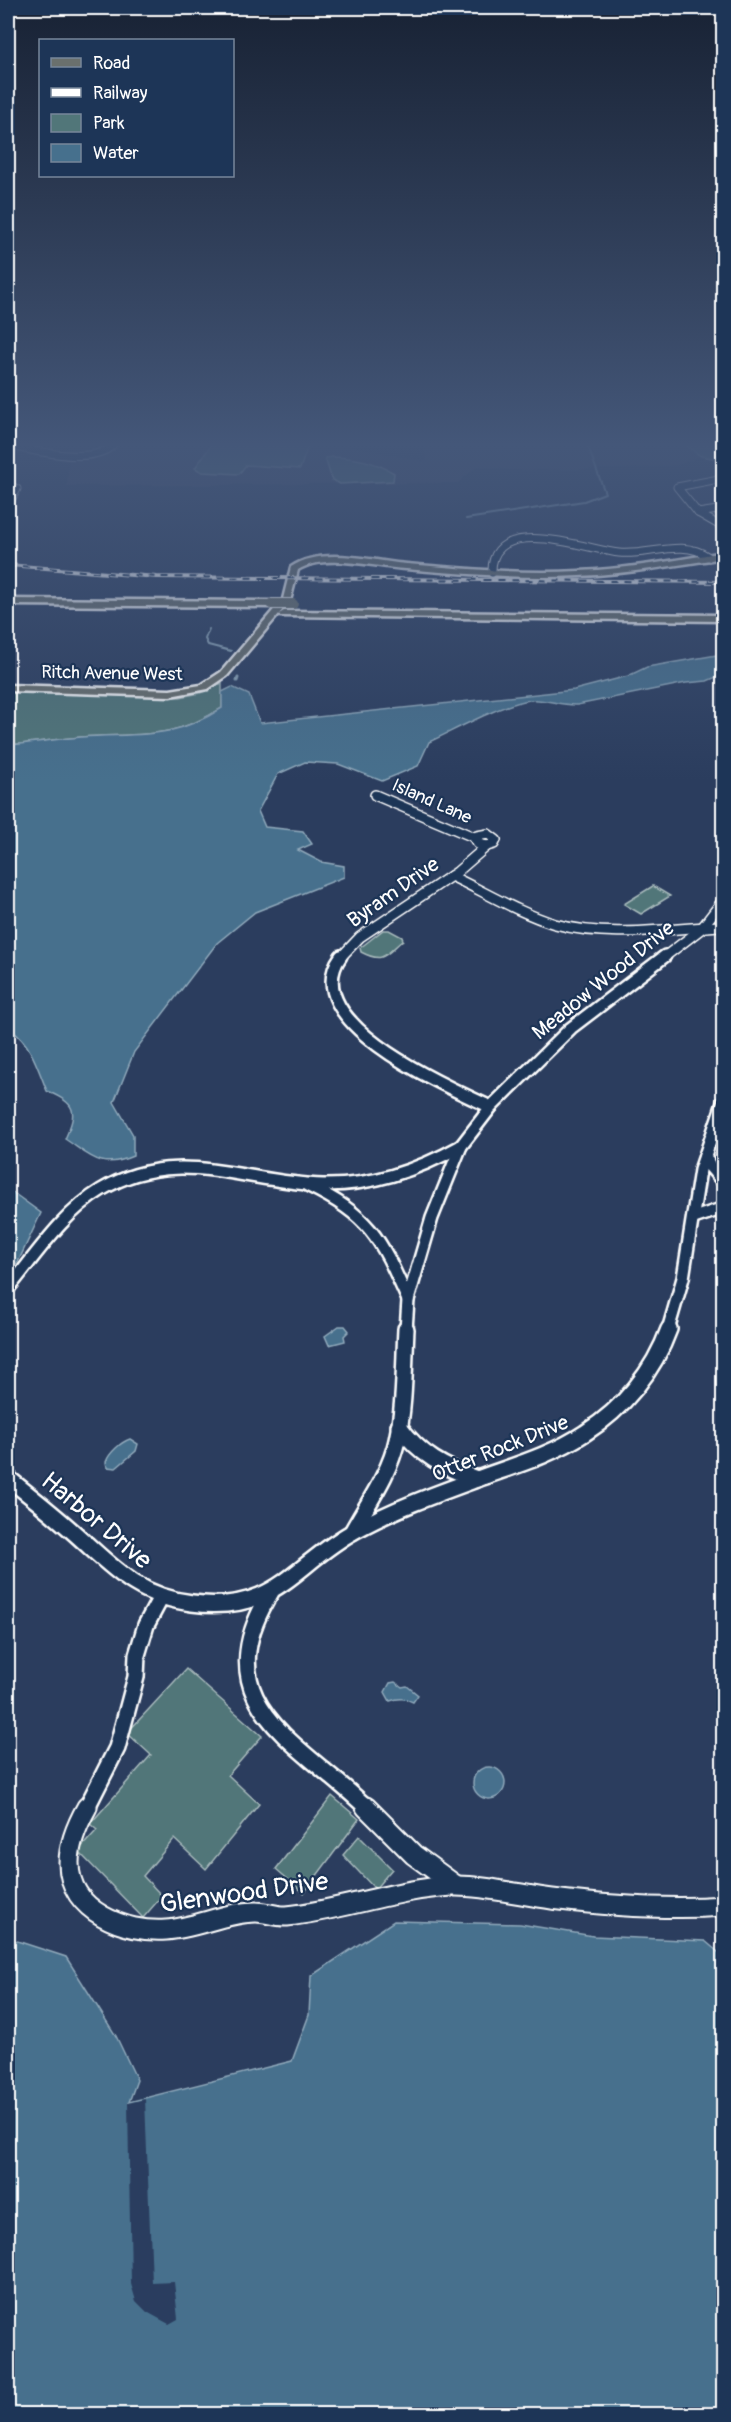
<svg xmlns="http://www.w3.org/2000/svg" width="731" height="2422" font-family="Pangolin,sans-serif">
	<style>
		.built { fill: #3c4766 }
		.green { fill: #517679; stroke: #a8babc; stroke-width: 1.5 }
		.water { fill: #46708d; stroke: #90a9bb; stroke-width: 1.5 }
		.pier { fill: #2b3d5e }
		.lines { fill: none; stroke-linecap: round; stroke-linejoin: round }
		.stream-far1 { stroke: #90a9bb; stroke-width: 2 }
		.stream { stroke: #90a9bb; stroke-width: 3 }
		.minor-far4-casing { stroke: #fff; stroke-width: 9 }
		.minor-far3-casing { stroke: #fff; stroke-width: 12 }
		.minor-far2-casing { stroke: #fff; stroke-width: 16 }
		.minor-far1-casing { stroke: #fff; stroke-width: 20 }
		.minor-casing { stroke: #fff; stroke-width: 23 }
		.major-casing { stroke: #fff; stroke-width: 5 }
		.highway-casing { stroke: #fff; stroke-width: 5 }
		.minor-far4 { stroke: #1d3557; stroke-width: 7 }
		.minor-far3 { stroke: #1d3557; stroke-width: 9 }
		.minor-far2 { stroke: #1d3557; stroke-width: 11 }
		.minor-far1 { stroke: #1d3557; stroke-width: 15 }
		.minor { stroke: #1d3557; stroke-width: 19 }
		.major { fill: #6a706d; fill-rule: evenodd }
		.highway { fill: #6a706d; fill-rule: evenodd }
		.rail-casing { stroke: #fff; stroke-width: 4 }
		.rail { stroke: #1d3557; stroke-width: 2; stroke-dasharray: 7; stroke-linecap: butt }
		.highway-bridge-casing { stroke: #fff; stroke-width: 12; stroke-linecap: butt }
		.highway-bridge { stroke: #6a706d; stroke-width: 10 }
		.labels { text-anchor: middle; stroke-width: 4.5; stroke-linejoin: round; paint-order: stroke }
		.far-street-label { font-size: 18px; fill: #fff; stroke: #1d3557 }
		.street-label { font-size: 21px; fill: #fff; stroke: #1d3557 }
		.near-street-label { font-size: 26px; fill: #fff; stroke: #1d3557 }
	</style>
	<rect width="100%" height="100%" fill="#2b3d5e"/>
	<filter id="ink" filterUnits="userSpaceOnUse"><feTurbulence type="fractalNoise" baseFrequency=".0167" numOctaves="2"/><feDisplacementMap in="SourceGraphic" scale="12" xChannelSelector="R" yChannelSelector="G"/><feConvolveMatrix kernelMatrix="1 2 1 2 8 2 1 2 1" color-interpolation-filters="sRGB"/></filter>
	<g filter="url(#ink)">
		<polygon class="built" points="70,441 353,441 353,447 427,462 423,441 679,441 701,456 678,465 623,469 509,470 477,466 458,483 67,486"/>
		<g class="green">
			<polygon points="214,441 308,446 300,469 246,465 239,474 202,472 195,468"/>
			<polygon points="679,441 723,441 723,460 701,456"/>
			<path d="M334 457C357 458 374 461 394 473L393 481 340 484 332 480 325 458Z"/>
			<path d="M222 683V708C171 741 138 733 81 737 56 739 32 743 8 745V692L180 697 200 693Z"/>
			<polygon points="653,886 670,896 641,914 624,904"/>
			<path d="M383 930H389L402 937 403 940C385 955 384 964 361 952L360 948Z"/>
			<polygon points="186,1669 262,1736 228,1775 259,1804 206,1869 174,1839 143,1876 162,1896 143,1918 78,1851 97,1830 90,1824 151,1755 127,1733"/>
			<polygon points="332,1796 359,1819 304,1893 276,1869"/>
			<polygon points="359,1836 392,1869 375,1889 343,1855"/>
		</g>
		<g class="water">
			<path d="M723 654V674L707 681 686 683 577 705C561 706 544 698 530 700 504 703 455 730 429 742L418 766 382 781 338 764 305 762 278 774 258 811 265 827 303 831 312 844 298 850 321 862 344 866V877L255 912 217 943 134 1052 114 1102 133 1135V1156C101 1170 92 1157 65 1139 78 1110 76 1104 47 1091 38 1070 32 1044 12 1031L8 1034V745C32 743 56 739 81 737 138 733 171 741 222 708V692L232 687 249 695 260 723 574 690 628 676 647 667Z"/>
			<polygon points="8,1189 41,1213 18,1262 8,1272"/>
			<polygon points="339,1326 345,1326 349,1331 344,1336 345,1341 329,1345 325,1336"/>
			<path d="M130 1439 138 1444 136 1451 116 1468 107 1467 106 1462C109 1453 121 1442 130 1439Z"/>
			<path d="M395 1682 402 1687 407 1686 418 1695 413 1702C405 1698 399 1698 390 1701L385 1692 390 1683Z"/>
			<circle cx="489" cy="1783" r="16"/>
			<polygon points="394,1921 520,1924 593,1936 705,1941 724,1957 723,2414 8,2414 8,1938 66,1957 116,2036 137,2080 129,2102 292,2061 309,2015 311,1976"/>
		</g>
		<polygon class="pier" points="145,2099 152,2283 174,2282 178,2319 169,2324 147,2312 136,2301 131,2284 128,2103"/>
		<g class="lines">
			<g class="stream-far1">
				<polyline points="466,519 584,501 605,493 586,441"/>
				<polyline points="209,629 205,639 208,645 231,651"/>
			</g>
			<polyline class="stream" points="237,681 238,678"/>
			<g class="minor-far4-casing">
				<g id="minor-far4">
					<path d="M8 446C35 450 99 468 116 441"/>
					<polyline points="724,478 677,487 698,513 724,528"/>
					<polyline points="8,484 17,489 8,506"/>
					<polyline points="698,513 724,509"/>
					<path d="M492 573C490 512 588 550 619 553 650 556 682 538 709 557"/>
				</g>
			</g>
			<g class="minor-far3-casing">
				<g id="minor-far3">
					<polyline points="375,795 476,838"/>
					<polygon points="488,834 496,840 494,844 487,846 478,844 475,840 477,836"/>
					<path d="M451 876C485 892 519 913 555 924 610 939 669 928 724 926"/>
					<polyline points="340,958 360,937 457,872 487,846"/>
					<polyline points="663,958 701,929 724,899"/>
				</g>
			</g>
			<g class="minor-far2-casing">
				<g id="minor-far2">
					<path d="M341 956C294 1021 447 1087 491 1107"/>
					<polyline points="705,1156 711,1168 724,1183"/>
					<path d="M307 1185C371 1216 380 1238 408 1300"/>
					<polyline points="694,1218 724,1208"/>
					<path d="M8 1289C36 1255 63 1213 101 1190 175 1145 245 1183 323 1185 373 1186 418 1170 461 1146"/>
					<polyline points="406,1330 408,1300 432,1218 461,1146 491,1107 571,1028 665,956"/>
					<polyline points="668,1330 683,1278 700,1170 724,1100"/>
				</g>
			</g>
			<g class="minor-far1-casing">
				<g id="minor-far1">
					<path d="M399 1426C420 1455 444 1468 477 1479"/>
					<path d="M8 1478C29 1495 51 1512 71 1530 111 1565 135 1596 192 1603 277 1614 293 1564 356 1530 394 1509 436 1494 477 1479 513 1466 552 1455 585 1433 623 1409 654 1371 669 1329"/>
					<path d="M352 1532C368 1503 390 1473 397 1440 405 1404 404 1366 406 1329"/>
					<path d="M271 1592C202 1704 299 1741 368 1809"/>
					<polyline points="86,1809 117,1748 136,1677 137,1655 146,1625 161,1597"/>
				</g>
			</g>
			<g class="minor-casing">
				<g id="minor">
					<path d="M87 1807C78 1823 69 1845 69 1863 69 1912 126 1933 166 1930 196 1928 226 1912 256 1912 266 1912 277 1917 287 1916 343 1910 396 1889 453 1886 481 1885 522 1895 552 1899 609 1906 667 1910 724 1906"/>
					<polyline points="366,1807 414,1855 455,1885"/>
				</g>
			</g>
			<g class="major-casing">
				<path id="major" d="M724 552V558C675 565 628 574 579 576 521 579 463 574 406 569 376 567 323 553 298 570L290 601 227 676 208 689 170 696 8 691V685L170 690 201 685 221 672 283 599 291 567C322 546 372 561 407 564 464 569 522 574 579 571 628 569 676 560 724 552Z"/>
			</g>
			<g class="highway-casing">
				<g id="highway">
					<polygon points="8,599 271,601 276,604 271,607 8,605"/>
					<polygon points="284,611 724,615 724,621 280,616 279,614"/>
				</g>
			</g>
			<use href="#minor-far4" class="minor-far4"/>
			<use href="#minor-far3" class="minor-far3"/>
			<use href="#minor-far2" class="minor-far2"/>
			<use href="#minor-far1" class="minor-far1"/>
			<use href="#minor" class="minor"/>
			<use href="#major" class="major"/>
			<use href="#highway" class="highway"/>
			<g class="rail-casing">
				<polyline id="rail" points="8,565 157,577 724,582"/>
			</g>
			<use href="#rail" class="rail"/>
			<g class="highway-bridge-casing">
				<polyline id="highway-bridge" points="271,604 293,604"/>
			</g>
			<use href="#highway-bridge" class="highway-bridge"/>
		</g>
	</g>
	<linearGradient id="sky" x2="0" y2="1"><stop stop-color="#182234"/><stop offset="0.57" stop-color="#445779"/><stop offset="1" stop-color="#445779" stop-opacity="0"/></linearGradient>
	<rect width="731" height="780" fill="url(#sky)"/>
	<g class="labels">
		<g class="far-street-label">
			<text transform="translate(112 673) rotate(1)" y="6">Ritch Avenue West</text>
			<text transform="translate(432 801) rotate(24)" y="6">Island Lane</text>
		</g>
		<g class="street-label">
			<text transform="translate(393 892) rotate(-35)" y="7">Byram Drive</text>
			<text transform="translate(603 980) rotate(-39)" y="7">Meadow Wood Drive</text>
			<text transform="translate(500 1448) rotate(-22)" y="7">Otter Rock Drive</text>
		</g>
		<g class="near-street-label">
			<text transform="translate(97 1520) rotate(40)" y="9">Harbor Drive</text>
			<text transform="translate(244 1892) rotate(-8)" y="9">Glenwood Drive</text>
		</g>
	</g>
	<rect width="731" height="2422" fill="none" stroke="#1d3557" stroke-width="30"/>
	<rect x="15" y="15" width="701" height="2392" fill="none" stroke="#fff" stroke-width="2" filter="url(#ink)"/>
	<rect x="39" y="39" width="195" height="138" fill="#1d3557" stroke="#77869a" stroke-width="1.5"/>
	<rect x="51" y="58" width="30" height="9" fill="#6a706d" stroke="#77869a" stroke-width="1.5"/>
	<text x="93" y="69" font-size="18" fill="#ffffff">Road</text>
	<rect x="51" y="88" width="30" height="9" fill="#ffffff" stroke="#77869a" stroke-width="1.5"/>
	<text x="93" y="99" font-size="18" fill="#ffffff">Railway</text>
	<rect x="51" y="114" width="30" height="18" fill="#517679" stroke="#77869a" stroke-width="1.5"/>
	<text x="93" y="129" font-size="18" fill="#ffffff">Park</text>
	<rect x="51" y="144" width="30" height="18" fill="#46708d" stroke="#77869a" stroke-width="1.5"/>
	<text x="93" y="159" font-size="18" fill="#ffffff">Water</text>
</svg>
